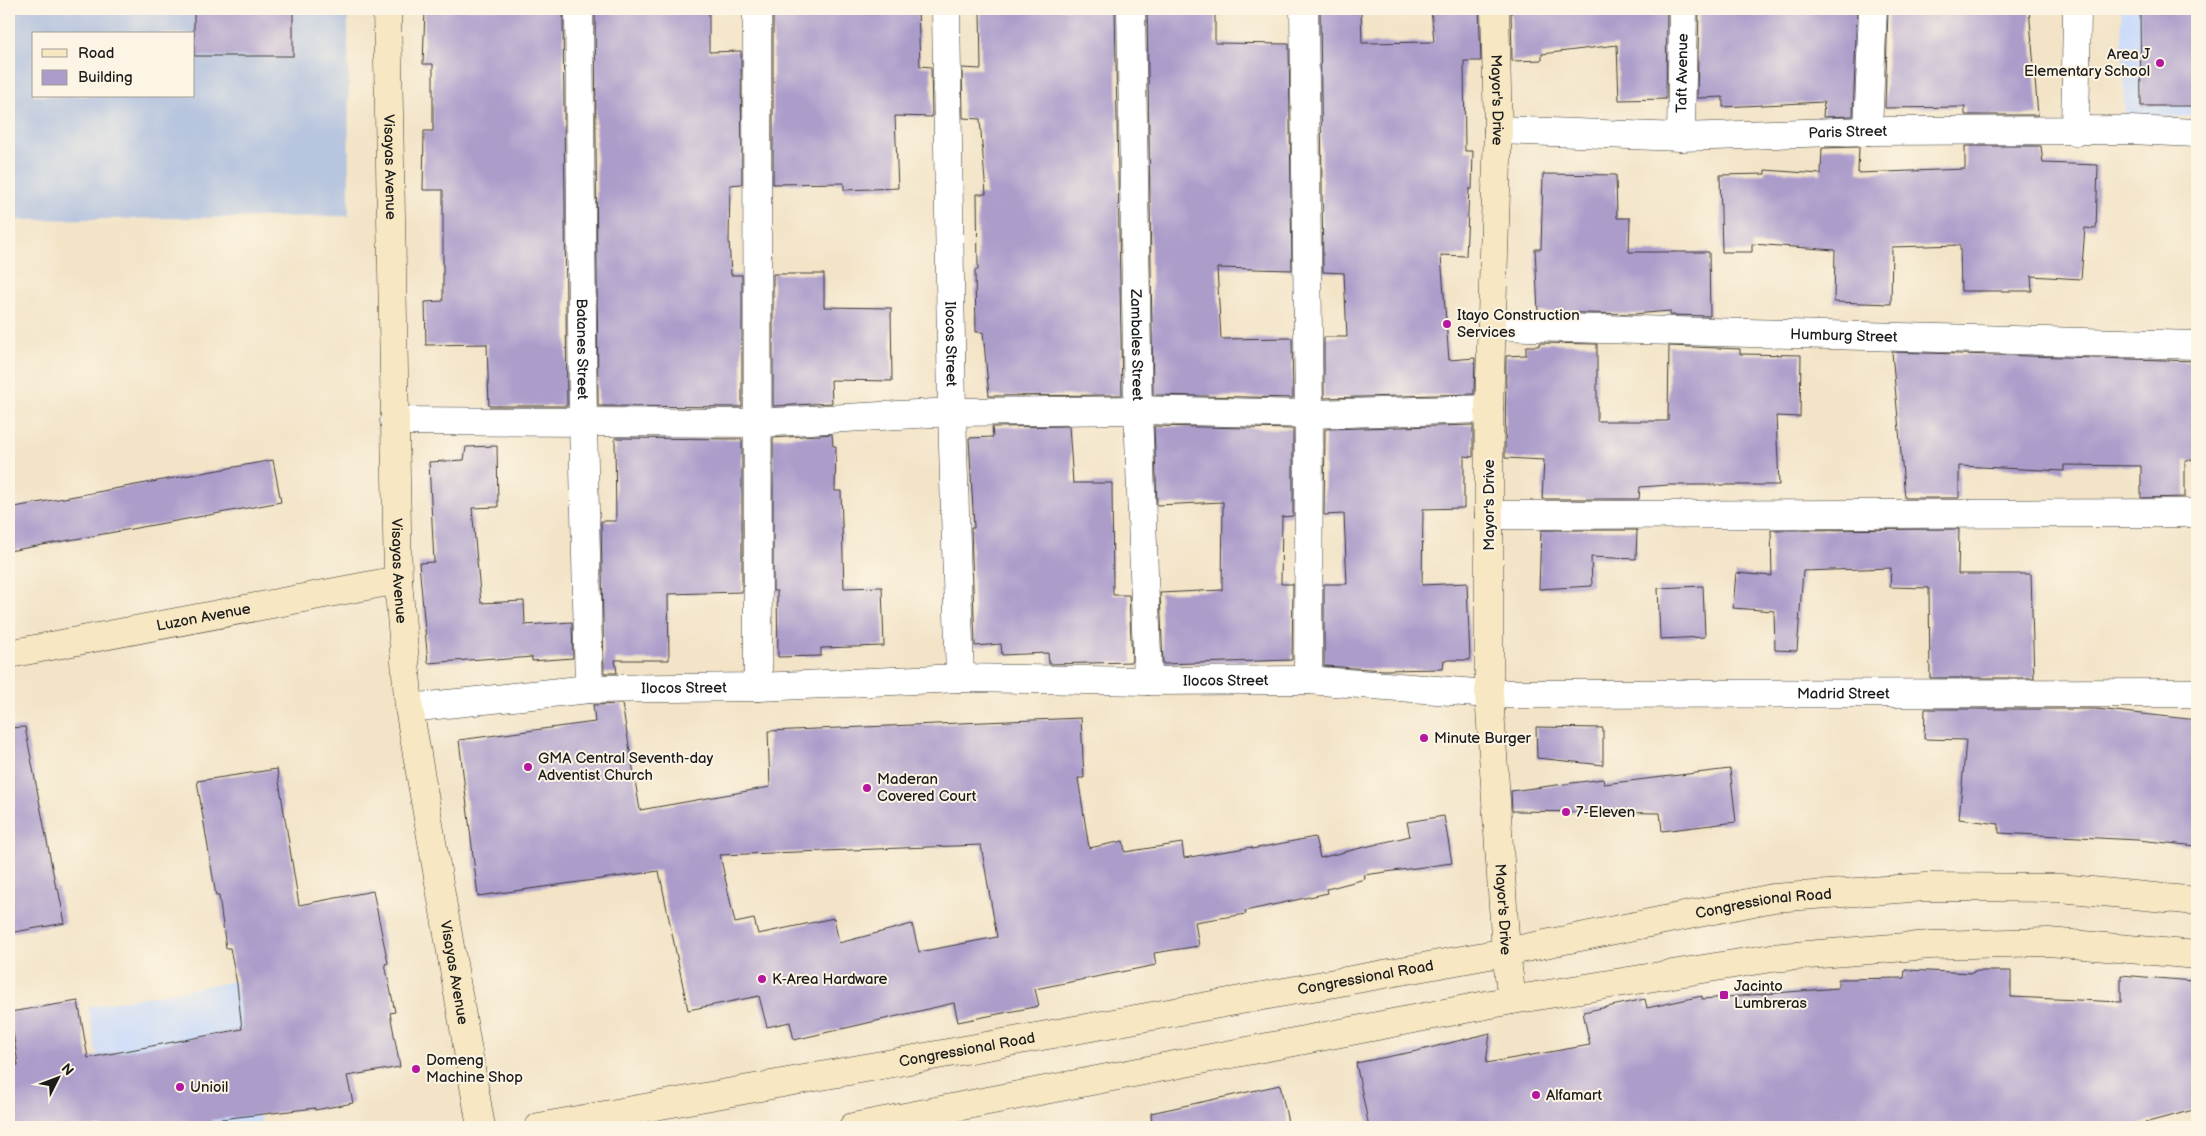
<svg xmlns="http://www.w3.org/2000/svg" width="2206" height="1136" font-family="'Balsamiq Sans',sans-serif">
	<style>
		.built { fill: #cbdbf9 }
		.industrial { fill: #b7c5de; fill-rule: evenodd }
		.building { fill: #ab9cca; fill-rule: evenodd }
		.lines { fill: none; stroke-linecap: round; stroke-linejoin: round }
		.street-casing { stroke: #3c3a36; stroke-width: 29 }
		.secondary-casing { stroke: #3c3a36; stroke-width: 29 }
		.street { stroke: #fff; stroke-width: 28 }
		.secondary { stroke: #f7e8c3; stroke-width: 28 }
		.poi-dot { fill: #b5179e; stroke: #fcf5e5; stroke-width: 2 }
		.labels { text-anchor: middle; stroke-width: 4; stroke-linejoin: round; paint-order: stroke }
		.poi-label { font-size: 15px; fill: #1c1c1c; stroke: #fcf5e5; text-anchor: start }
		.street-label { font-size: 15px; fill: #1c1c1c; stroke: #fcf5e5 }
	</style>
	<rect width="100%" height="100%" fill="#fcf5e5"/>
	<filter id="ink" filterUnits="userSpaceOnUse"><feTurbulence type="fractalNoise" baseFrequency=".02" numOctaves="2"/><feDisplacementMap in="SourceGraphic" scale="10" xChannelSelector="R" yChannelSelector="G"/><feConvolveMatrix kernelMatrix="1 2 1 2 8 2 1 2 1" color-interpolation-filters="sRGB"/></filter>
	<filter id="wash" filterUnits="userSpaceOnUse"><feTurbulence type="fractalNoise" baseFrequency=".0096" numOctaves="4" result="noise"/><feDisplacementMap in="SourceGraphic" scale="20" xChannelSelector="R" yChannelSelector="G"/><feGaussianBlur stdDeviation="1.12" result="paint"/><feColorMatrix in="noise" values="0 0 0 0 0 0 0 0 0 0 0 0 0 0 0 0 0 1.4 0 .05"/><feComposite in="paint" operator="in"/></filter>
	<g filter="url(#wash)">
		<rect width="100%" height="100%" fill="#f3e4c8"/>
		<g class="built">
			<polygon points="2121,9 2197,9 2197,116 2125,118"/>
			<polygon points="235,981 262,1127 110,1127 88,1007"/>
		</g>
		<path class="industrial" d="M9 9H348L349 216 9 220ZM34 34H194V96H34Z"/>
		<g id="blocks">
			<g class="building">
				<rect x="194" y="9" width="99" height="47"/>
				<polygon points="425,9 563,9 567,406 489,406 487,344 426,345 425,302 443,301 443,190 423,190 424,131 433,131 433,64 423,64"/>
				<polygon points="595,9 709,9 709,52 741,51 742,184 730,185 729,240 731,275 742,275 742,407 598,406"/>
				<polygon points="773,9 918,9 920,66 931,67 932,117 895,116 898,188 844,190 844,183 773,184"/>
				<polygon points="980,9 1115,9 1122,395 989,396 983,332 976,332 975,270 978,270 977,194 986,194 980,119 963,118 962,68 981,69"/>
				<polygon points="1147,9 1215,9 1215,43 1289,44 1292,270 1217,268 1221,339 1292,338 1293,398 1153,395"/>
				<polygon points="1320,9 1361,9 1362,43 1434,42 1431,9 1479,9 1481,61 1464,61 1465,151 1473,151 1472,189 1469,189 1466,256 1441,255 1449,360 1475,358 1474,394 1324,398 1324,337 1347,337 1344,273 1323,272"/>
				<polygon points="1511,9 1667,9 1666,99 1619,100 1617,45 1542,54 1542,60 1512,61"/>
				<polygon points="1699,9 1857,9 1853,116 1823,117 1824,102 1723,107 1723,97 1697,98"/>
				<polygon points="1888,9 2029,9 2038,115 1965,115 1965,107 1885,108"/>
				<polygon points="2140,9 2197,9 2197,106 2141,106"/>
				<polygon points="1965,146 2041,146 2043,163 2098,165 2096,229 2085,228 2081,279 2031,276 2032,291 1961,291 1960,245 1892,247 1891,304 1834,302 1835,250 1752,244 1752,252 1722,252 1720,175 1765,174 1765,170 1821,174 1822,148 1859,147 1858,173 1965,169"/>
				<polygon points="1543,174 1616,175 1617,218 1630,218 1629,252 1709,252 1710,316 1670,315 1670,311 1634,314 1538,312 1535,249 1541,249"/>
				<polygon points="773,274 824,274 824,307 891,308 892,381 831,380 832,403 773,406"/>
				<polygon points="1539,343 1597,344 1597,421 1668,421 1669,346 1740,349 1740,354 1801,355 1800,417 1776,416 1779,485 1669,485 1640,487 1639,499 1542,499 1544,460 1505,458 1506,356 1526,355 1526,346 1539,346"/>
				<polygon points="1892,352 2197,361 2197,460 2185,460 2185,497 2141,498 2141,466 2064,465 2064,471 1959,466 1959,498 1905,498"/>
				<polygon points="1473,425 1473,457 1464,456 1464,508 1423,509 1422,585 1467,583 1470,660 1444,660 1443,669 1384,670 1324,666 1324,584 1347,584 1344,514 1324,515 1325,429"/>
				<polygon points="1069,426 1073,483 1112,483 1113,595 1129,595 1132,662 1049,664 1048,653 1002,655 1001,644 975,646 971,528 974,528 969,438 993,437 992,427"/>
				<polygon points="1154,426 1293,429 1293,516 1282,517 1281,584 1293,584 1292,660 1163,664 1160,593 1222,590 1223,502 1157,505"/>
				<polygon points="832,434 833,446 836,446 835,491 841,491 844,588 882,587 884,646 821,648 821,656 778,657 777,591 773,591 773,438"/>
				<polygon points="615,438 742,439 742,592 668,594 669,660 615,660 617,673 604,673 601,521 616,521"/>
				<polygon points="497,446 498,507 472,508 481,603 524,601 525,625 572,622 573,658 532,661 532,657 495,660 495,658 428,663 419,563 434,562 429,462 464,460 466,447"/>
				<polygon points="273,460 281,502 9,551 9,508"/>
				<polygon points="1959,529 1958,574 2031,574 2034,678 1930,678 1929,588 1890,587 1891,568 1803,571 1797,651 1775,650 1774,611 1733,608 1736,573 1772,576 1771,530"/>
				<polygon points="1541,530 1637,530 1636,559 1591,557 1592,586 1539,589"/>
				<polygon points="1703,586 1705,637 1660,639 1658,588"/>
				<path d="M622 704 640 810 770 787 768 731 1081 718 1084 778H1078L1089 848 1123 841 1125 852 1182 843 1184 858 1252 847V849L1315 837 1320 858 1410 836 1407 822 1444 816 1452 863 1364 875 1365 879 1327 889 1328 893 1245 911 1246 914 1195 922 1199 946 1154 953 1156 965 1035 989 1039 1006 958 1022 954 1003 794 1040 790 1022 767 1027 759 996 688 1010 659 871 478 896 459 740 595 722 593 705ZM981 845 997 937 919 952 912 924 839 943 834 918 758 934 754 919 735 923 720 855Z"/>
				<polygon points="1925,709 2097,709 2197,720 2197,846 2138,840 1999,833 1999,824 1959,819 1966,740 1924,739"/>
				<polygon points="25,727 56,888 58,888 65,923 9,933 9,728"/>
				<polygon points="1536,727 1603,728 1603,765 1537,758"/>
				<polygon points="277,769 299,905 373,891 388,963 385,964 395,1012 390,1013 400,1067 347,1076 353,1103 315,1110 315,1108 212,1120 214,1127 9,1127 9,1066 18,1065 10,1012 78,1001 88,1058 242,1029 237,984 230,948 226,948 219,896 216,896 197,781"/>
				<polygon points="1730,769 1736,822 1662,831 1660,813 1512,811 1511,791 1603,779 1604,784"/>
				<polygon points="1905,970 1973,973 1974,971 2011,971 2011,997 2121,1002 2121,975 2192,981 2191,984 2197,984 2197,1109 2129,1127 1369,1127 1356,1063 1417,1051 1490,1033 1486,1063 1590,1045 1583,1012 1645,999 1647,1008 1702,996 1702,999 1838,988 1838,979 1904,978"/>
				<polygon points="1280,1085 1289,1127 1152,1127 1151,1113"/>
			</g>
		</g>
	</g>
	<g filter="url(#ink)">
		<use href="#blocks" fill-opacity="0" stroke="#3c3a36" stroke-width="1"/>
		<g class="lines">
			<g class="street-casing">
				<g id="street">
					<path id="s1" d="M579 9 583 422 589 689"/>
					<polyline points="757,9 758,687"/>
					<path id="s2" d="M946 9 952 412 960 678"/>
					<path id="s3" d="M1131 9 1138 410 1148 681"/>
					<polyline points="1304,9 1309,414 1308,680"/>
					<path id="s4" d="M1498 130 1681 137 1868 131 2130 130 2197 133"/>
					<polyline points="1868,131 1873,9"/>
					<polyline points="2075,132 2077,9"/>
					<path id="s5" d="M1681 137 1683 9"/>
					<path id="s6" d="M1492 326 2197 345"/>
					<polyline points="394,421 757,423 952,412 1138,410 1309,414 1489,409"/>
					<polyline points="1489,515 2197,513"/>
					<path id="s7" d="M409 708 589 689 758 687 960 678 1148 681 1308 680 1489 694 2197 693"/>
				</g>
			</g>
			<g class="secondary-casing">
				<g id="secondary">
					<path id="s8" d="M387 9 398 580 409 708 481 1127"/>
					<path id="s9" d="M1495 9 1498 130 1489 409V694L1506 952 1512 1000"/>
					<path id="s10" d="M9 654 398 580"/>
					<path id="s11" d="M539 1127 1506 952 1773 898 1926 887 2060 888 2197 901"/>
					<polyline points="853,1127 1512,1000 1771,958 1930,945 2049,942 2197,955"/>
				</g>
			</g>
			<use href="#street" class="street"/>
			<use href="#secondary" class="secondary"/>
		</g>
	</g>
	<g class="poi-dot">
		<circle cx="2160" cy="63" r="5"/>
		<circle cx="1447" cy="324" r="5"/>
		<circle cx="1424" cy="738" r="5"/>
		<circle cx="528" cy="767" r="5"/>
		<circle cx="867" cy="788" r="5"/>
		<circle cx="1566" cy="812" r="5"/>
		<circle cx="762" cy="979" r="5"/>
		<rect x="1719" y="990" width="10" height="10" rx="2.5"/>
		<circle cx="416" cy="1069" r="5"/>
		<circle cx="180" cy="1087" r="5"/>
		<circle cx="1536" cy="1095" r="5"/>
	</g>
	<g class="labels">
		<g class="poi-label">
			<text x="2150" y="59" text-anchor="end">Area J<tspan x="2150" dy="17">Elementary School</tspan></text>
			<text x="1457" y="320">Itayo Construction<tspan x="1457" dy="17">Services</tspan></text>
			<text x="1434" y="743">Minute Burger</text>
			<text x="538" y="763">GMA Central Seventh-day<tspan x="538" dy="17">Adventist Church</tspan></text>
			<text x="877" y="784">Maderan<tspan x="877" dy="17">Covered Court</tspan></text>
			<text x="1576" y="817">7-Eleven</text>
			<text x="772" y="984">K-Area Hardware</text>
			<text x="1734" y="991">Jacinto<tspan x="1734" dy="17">Lumbreras</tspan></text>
			<text x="426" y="1065">Domeng<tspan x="426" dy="17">Machine Shop</tspan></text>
			<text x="190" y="1092">Unioil</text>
			<text x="1546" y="1100">Alfamart</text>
		</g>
		<g class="street-label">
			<text dy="5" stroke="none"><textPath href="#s5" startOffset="64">Taft Avenue</textPath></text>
			<text dy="5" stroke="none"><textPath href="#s9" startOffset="91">Mayor's Drive</textPath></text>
			<text dy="5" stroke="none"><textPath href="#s4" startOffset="350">Paris Street</textPath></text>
			<text dy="5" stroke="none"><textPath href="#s8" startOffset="158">Visayas Avenue</textPath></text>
			<text dy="5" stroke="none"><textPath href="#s6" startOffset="352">Humburg Street</textPath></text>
			<text dy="5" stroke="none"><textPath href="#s2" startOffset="335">Ilocos Street</textPath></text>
			<text dy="5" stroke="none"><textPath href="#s3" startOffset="336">Zambales Street</textPath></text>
			<text dy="5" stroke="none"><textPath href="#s1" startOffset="340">Batanes Street</textPath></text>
			<text transform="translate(1489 505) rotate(-90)" y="5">Mayor's Drive</text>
			<text dy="5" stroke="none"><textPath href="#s8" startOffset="562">Visayas Avenue</textPath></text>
			<text dy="5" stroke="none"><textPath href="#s10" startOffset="198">Luzon Avenue</textPath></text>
			<text dy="5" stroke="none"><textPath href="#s7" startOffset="818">Ilocos Street</textPath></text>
			<text dy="5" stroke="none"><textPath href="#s7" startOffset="276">Ilocos Street</textPath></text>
			<text dy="5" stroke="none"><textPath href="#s7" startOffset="1436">Madrid Street</textPath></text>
			<text dy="5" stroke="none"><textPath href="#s11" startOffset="1245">Congressional Road</textPath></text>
			<text dy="5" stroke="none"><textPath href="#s9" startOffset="901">Mayor's Drive</textPath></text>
			<text dy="5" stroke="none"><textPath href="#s8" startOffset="968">Visayas Avenue</textPath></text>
			<text dy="5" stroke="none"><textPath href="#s11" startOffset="840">Congressional Road</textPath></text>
			<text dy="5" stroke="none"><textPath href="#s11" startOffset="435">Congressional Road</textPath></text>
		</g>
	</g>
	<rect width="2206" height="1136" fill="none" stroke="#fcf5e5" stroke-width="30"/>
	<rect x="32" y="32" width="162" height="65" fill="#fcf5e5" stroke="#a29e95"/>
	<rect x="42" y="49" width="25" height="8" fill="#f7e8c3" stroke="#a29e95"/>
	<text x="78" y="58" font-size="15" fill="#1c1c1c">Road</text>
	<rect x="42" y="70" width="25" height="15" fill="#ab9cca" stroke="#a29e95"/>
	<text x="78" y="82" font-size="15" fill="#1c1c1c">Building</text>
	<g transform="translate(58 1078) rotate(48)" stroke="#fcf5e5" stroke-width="4" paint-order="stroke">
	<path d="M0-4L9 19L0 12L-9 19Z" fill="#1c1c1c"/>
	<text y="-8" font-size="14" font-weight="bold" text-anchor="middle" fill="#1c1c1c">N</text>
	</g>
</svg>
